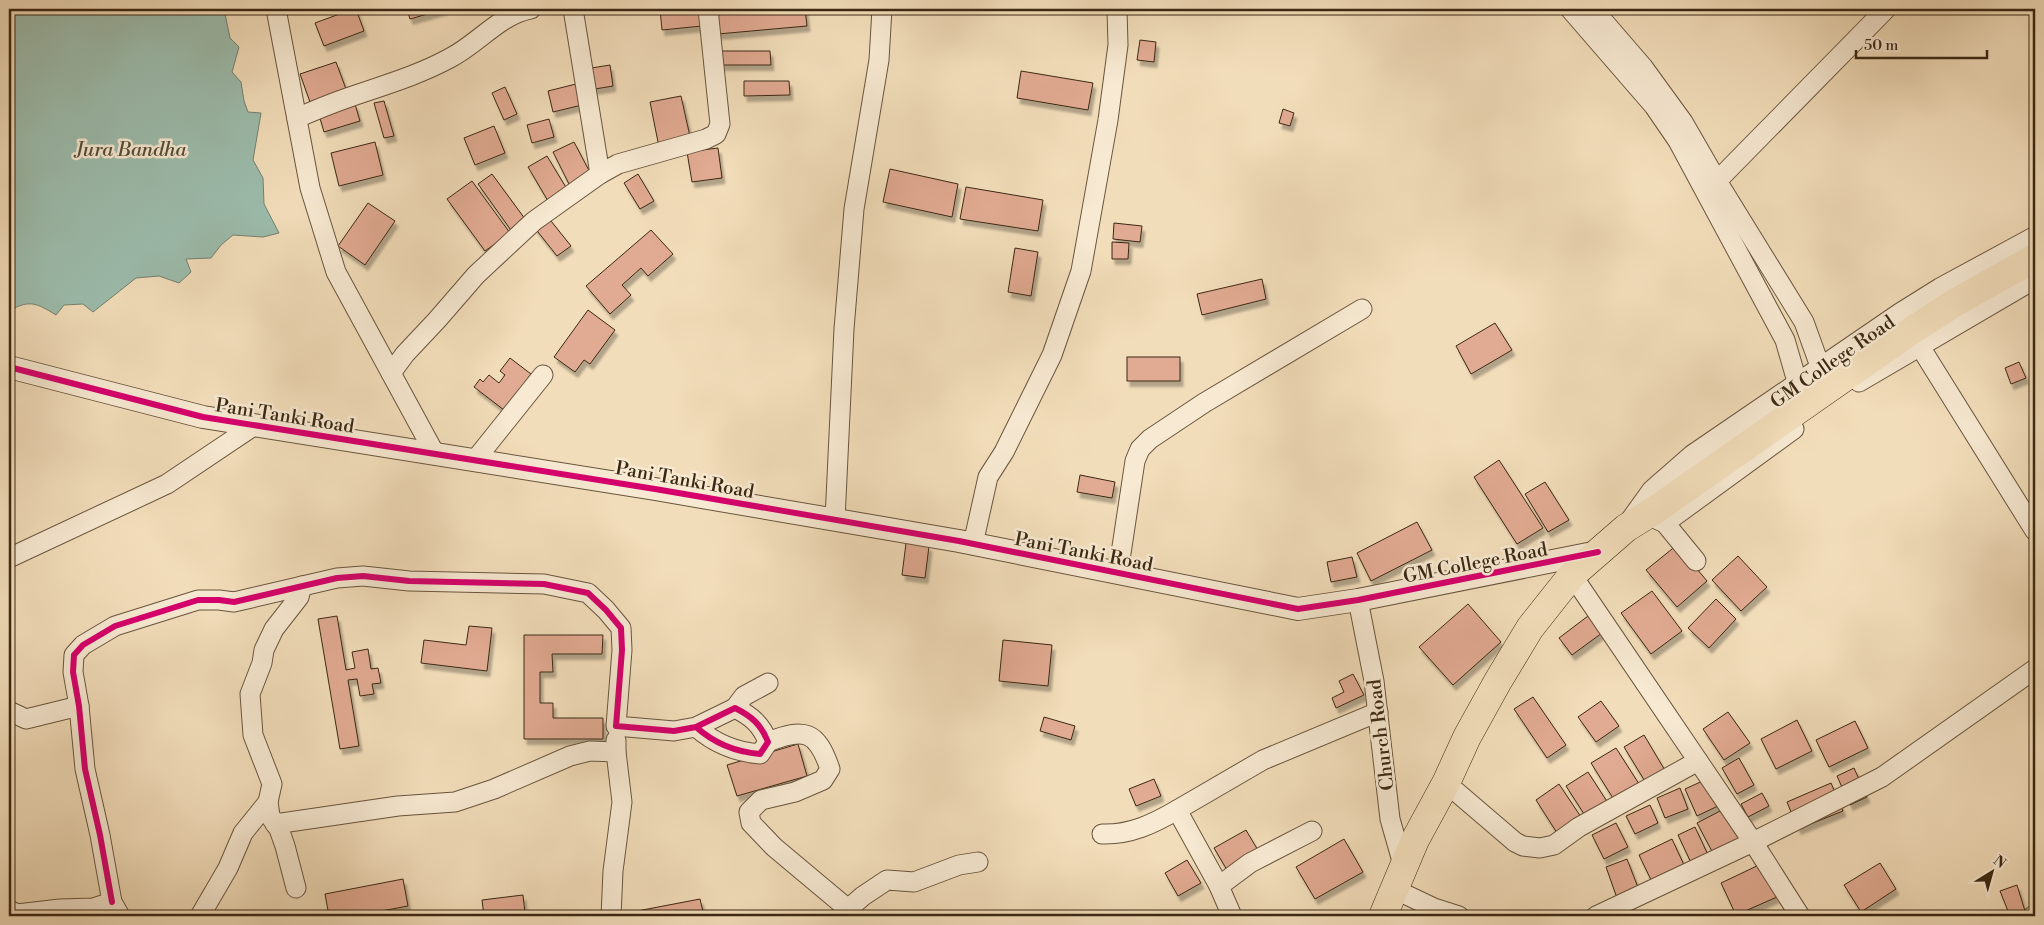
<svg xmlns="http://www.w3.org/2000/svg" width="2044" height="925" font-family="'Libre Bodoni',serif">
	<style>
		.water { fill: #9cbcac; stroke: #75816f }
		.building { fill: #e1aa92; stroke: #3b2813; filter: url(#shadow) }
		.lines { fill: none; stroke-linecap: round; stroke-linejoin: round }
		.minor-casing { stroke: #69553d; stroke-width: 21 }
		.tertiary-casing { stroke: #69553d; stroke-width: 24 }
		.primary-casing { stroke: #3b2813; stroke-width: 29 }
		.minor { stroke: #f7e9d2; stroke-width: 19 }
		.tertiary { stroke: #f7e9d2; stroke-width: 22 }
		.primary { stroke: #f2ddba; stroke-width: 28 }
		.cycleway-casing { stroke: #f7e9d2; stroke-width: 9 }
		.cycleway { stroke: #d6006c; stroke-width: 6 }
		.labels { text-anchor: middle; stroke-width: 5; stroke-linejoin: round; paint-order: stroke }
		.street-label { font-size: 19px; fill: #3b2813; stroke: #f7e9d2 }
		.water-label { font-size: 20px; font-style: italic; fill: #534d39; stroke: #f7e9d2 }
	</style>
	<defs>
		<filter id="shadow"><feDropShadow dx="3" dy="5.5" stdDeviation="1" flood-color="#0004"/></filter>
	</defs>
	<rect width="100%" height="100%" fill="#f2ddba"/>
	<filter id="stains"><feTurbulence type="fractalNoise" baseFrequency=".004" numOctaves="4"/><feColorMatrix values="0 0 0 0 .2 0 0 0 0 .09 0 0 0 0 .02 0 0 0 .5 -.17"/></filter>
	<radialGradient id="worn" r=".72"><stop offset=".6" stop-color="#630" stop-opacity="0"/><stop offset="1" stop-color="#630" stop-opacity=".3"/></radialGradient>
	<path class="water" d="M9 9H224L230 38 239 47 232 72 241 82 244 101 248 112 261 113 253 160 263 178 264 204 279 233 263 237 233 235 221 245 211 258 186 259 191 272 179 283 159 276 136 278 93 312 83 304 64 305 56 315C38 304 30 299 11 310L9 308Z"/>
	<g class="building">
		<polygon points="353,9 356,9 364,31 324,46 315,23"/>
		<polygon points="407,9 445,9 410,19"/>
		<polygon points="660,9 700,9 702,26 662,30"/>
		<polygon points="788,9 805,9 807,26 718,34 716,15"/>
		<polygon points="1140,40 1156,42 1154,62 1137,60"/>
		<polygon points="718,51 770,51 771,65 718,65"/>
		<polygon points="336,62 346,89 310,102 300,74"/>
		<polygon points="610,65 613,86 589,90 585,69"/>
		<polygon points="1021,71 1093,83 1088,110 1017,98"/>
		<polygon points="744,81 789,81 790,95 744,96"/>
		<polygon points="576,84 582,105 553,112 548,91"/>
		<polygon points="505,87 517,114 504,120 492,93"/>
		<polygon points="681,96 691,141 659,147 650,102"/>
		<polygon points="384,101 394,136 384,138 374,103"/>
		<polygon points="355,104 360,121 324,132 319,115"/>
		<polygon points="1283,109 1294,113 1290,126 1279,123"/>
		<polygon points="549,119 554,137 532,143 527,125"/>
		<polygon points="494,126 505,153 475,165 464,138"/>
		<polygon points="375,142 383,175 339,186 331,153"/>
		<polygon points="574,142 593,178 571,188 553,152"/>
		<polygon points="718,148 722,178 692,182 687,152"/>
		<polygon points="547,156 567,189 548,201 528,167"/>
		<polygon points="890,169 958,184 952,217 883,202"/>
		<polygon points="492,174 528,223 513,233 478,184"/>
		<polygon points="638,174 654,201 640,209 624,183"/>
		<polygon points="472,181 510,233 485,251 447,199"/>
		<polygon points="966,187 1043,200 1038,231 960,219"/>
		<polygon points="368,203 395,221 365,265 338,246"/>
		<polygon points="547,216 571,246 557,256 534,227"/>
		<polygon points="1114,223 1142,226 1140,242 1113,239"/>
		<polygon points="651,230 673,254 648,276 641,268 622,285 631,295 610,314 586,286"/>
		<polygon points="1112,242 1129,243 1128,259 1112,259"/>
		<polygon points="1015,248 1038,252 1031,296 1008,292"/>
		<polygon points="1262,279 1266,299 1202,315 1197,294"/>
		<polygon points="588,310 615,330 590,364 584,360 575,372 554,357"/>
		<polygon points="1495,323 1512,350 1471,374 1456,346"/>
		<rect x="1127" y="357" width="53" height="24"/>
		<polygon points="510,358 531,374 504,410 474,387 480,379 483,382 489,375 499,383 505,375 500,371"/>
		<polygon points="2019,362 2026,378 2011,384 2005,368"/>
		<polygon points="1499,460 1543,528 1517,544 1474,477"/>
		<polygon points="1080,475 1115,482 1112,498 1077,492"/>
		<polygon points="1545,482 1569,520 1548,532 1525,494"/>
		<polygon points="1417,522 1432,550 1371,581 1357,553"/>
		<polygon points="906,543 929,546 925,578 902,575"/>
		<polygon points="1677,545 1707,581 1677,607 1646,570"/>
		<polygon points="1738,556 1767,587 1741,611 1712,580"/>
		<polygon points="1352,557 1357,577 1331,582 1327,562"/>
		<polygon points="1652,591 1682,631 1651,654 1621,613"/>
		<polygon points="1716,599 1736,619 1709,648 1688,628"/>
		<polygon points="1468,604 1501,642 1453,685 1419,647"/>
		<polygon points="337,616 346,670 355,668 352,652 368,649 371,669 378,668 381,683 372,684 374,694 360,696 357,679 348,680 359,746 340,749 318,619"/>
		<polygon points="1588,616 1602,633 1572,655 1559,638"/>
		<polygon points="469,626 492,628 487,671 421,663 424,640 466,645"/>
		<polygon points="524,635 603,635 602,654 552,654 553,672 540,672 540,703 553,703 553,718 603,718 603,739 524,739"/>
		<polygon points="1003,640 1052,645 1048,686 999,681"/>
		<polygon points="1353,674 1364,695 1336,708 1332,698 1344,692 1339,681"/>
		<polygon points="1533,697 1566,745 1547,758 1514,709"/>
		<polygon points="1601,701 1619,726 1596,742 1578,717"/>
		<polygon points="1728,712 1750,743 1724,760 1703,729"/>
		<polygon points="1044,717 1075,726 1071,740 1040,731"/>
		<polygon points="1797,720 1812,751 1776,769 1761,739"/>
		<polygon points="1855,721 1868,748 1829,767 1816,740"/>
		<polygon points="1644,735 1666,772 1646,783 1624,747"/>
		<polygon points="798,744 807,776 737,796 727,765"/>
		<polygon points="1616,748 1641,787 1616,803 1591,763"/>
		<polygon points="1739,758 1754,785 1737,794 1722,768"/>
		<polygon points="1854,768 1867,797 1850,805 1837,776"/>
		<polygon points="1588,772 1608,803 1586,817 1566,786"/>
		<polygon points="1154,779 1161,796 1136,806 1129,789"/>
		<polygon points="1707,779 1720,805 1697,816 1685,789"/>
		<polygon points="1831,783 1843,811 1798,829 1787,802"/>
		<polygon points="1559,784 1583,820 1559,836 1536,800"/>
		<polygon points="1680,788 1688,809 1665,818 1657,798"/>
		<polygon points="1762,793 1769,806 1748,817 1741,804"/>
		<polygon points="1650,805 1658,823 1635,834 1626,816"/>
		<polygon points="1724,809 1742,843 1715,857 1697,823"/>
		<polygon points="1616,823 1628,847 1604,859 1592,835"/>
		<polygon points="1695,827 1710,859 1693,867 1678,835"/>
		<polygon points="1246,830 1259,852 1227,870 1214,848"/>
		<polygon points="1344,839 1363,872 1315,899 1296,867"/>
		<polygon points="1672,839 1685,867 1652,882 1639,855"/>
		<polygon points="1627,859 1639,890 1617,898 1606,867"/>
		<polygon points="1187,860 1201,883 1178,896 1165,873"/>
		<polygon points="1880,863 1896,889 1861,912 1844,885"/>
		<polygon points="1761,864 1777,897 1736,915 1721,883"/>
		<polygon points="403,879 408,906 355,916 329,916 325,894"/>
		<polygon points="2017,885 2025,911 2010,916 2000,891"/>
		<polygon points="523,895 525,913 484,916 482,900"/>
		<polygon points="700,899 704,916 633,916 632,912"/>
	</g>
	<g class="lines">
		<g class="minor-casing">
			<g id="minor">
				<polyline points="276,9 310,188 336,272 435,454"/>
				<polyline points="573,9 600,174"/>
				<polyline points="1570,9 1654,106 1678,141 1785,340 1798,385"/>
				<polyline points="1593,9 1643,67 1683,122 1717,181 1804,322 1821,369"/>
				<path d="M297 118C313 111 330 104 347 98 381 86 417 76 450 58 478 44 499 15 531 9"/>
				<polyline points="1717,181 1886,9"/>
				<polyline points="1919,345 2035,531"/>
				<polyline points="391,373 405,354 437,320 476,275 534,221 600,174 618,164 706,139 716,134 720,124 708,9"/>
				<polyline points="1859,382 2035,279"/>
				<polyline points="475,460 543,375"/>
				<polyline points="1647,515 1665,523 1794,429"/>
				<polyline points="835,520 844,329 854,209 879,60 882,9"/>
				<polyline points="1665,523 1696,561"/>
				<polyline points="973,544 988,477 1004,452 1052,355 1081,271 1108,120 1118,45 1117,9"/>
				<polyline points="9,558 167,484 255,425"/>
				<polyline points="1118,573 1135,461 1140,449 1150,439 1204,403 1362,309"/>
				<polyline points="1572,575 1753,842 1800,916"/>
				<polyline points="1358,600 1374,681 1390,819 1404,868"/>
				<polyline points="735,708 744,696 768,683"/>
				<polyline points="9,711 26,719 79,706"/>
				<path d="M768 742C805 727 817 731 830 769L823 780 795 792 761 800 749 812 751 823 774 847 848 909 863 896 887 880 914 882 959 865 978 862"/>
				<polyline points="1446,783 1515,842 1523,846 1540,848 1554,845 1579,827 1698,761"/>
				<polyline points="275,824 398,806 455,802 494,789 570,756 590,751 616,752"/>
				<path d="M1102 834C1130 835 1153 824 1177 810"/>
				<polyline points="1219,886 1250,863 1312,831"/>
				<polyline points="296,888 285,846 279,829 270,816 268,802 272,784 253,735 250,694 262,663 264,650 274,629 299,597 302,586"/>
				<polyline points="1394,889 1434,908 1459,916"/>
				<path d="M112 902 100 835 85 769 79 706 73 672 74 655 83 645 115 626 198 600H219L234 602 337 578 363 576 409 581 544 584 588 593 606 610 621 628 622 650 616 726 674 731 696 727 735 708C751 716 761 724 768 742L760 754C736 752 715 744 696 727"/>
				<polyline points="9,910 17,914 60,909 93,908 112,902 120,916"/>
				<polyline points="200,916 228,868 243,833 268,802"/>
				<polyline points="611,916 613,871 622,802 616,752 616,740"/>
				<polyline points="1232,916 1219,886 1177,810 1263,760 1378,712"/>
				<polyline points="1596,916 1753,842 1882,777 2035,669"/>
				<polyline points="2033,916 2035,915"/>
			</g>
		</g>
		<g class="tertiary-casing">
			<g id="tertiary">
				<polyline points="9,367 203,417 655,489 959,541 1298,609 1358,600 1598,552"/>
				<polyline points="1630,523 1653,491 1693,456 1901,314 1941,289 2035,238"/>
			</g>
		</g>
		<g class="primary-casing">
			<polyline id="primary" points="1383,916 1415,840 1446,783 1467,737 1498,681 1530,628 1572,575 1626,528 1655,510 1905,335 1956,302 2035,258"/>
		</g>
		<use href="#minor" class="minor"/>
		<use href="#tertiary" class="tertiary"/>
		<use href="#primary" class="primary"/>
		<g class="cycleway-casing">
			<g id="cycleway">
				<polyline points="9,367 203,417 655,489 959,541 1298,609 1358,600 1598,552"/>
				<path d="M112 902 100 835 85 769 79 706 73 672 74 655 83 645 115 626 198 600H219L234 602 337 578 363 576 409 581 544 584 588 593 606 610 621 628 622 650 616 726 674 731 696 727 735 708C751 716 761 724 768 742L760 754C736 752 715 744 696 727"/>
			</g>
		</g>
		<use href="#cycleway" class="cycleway"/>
	</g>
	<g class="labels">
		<g class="street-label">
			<text transform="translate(1832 361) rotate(-35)" y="7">GM College Road</text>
			<text transform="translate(285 415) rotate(9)" y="7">Pani Tanki Road</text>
			<text transform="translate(685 479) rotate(10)" y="7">Pani Tanki Road</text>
			<text transform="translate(1084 551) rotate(11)" y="7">Pani Tanki Road</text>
			<text transform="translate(1475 562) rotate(-11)" y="7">GM College Road</text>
			<text transform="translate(1380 735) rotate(-97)" y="7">Church Road</text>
		</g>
		<g class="water-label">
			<text x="131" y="156">Jura Bandha</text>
		</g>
	</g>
	<rect width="2044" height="925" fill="none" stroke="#f2ddba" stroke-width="30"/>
	<rect x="10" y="10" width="2024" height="905" fill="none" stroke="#3b2813" stroke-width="2.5"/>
	<rect x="15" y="15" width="2014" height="895" fill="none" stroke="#3b2813"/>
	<g transform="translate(1992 872) rotate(37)" stroke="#f7e9d2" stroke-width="4" paint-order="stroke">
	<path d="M0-4L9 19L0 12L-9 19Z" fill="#3b2813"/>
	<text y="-8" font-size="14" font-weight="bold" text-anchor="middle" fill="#3b2813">N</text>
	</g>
	<path d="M1856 50v8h131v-8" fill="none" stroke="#3b2813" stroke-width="2.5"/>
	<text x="1864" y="50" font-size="15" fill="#3b2813" stroke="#f7e9d2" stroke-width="4" paint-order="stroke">50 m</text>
	<rect width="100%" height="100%" filter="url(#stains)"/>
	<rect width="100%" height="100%" fill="url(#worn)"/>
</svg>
